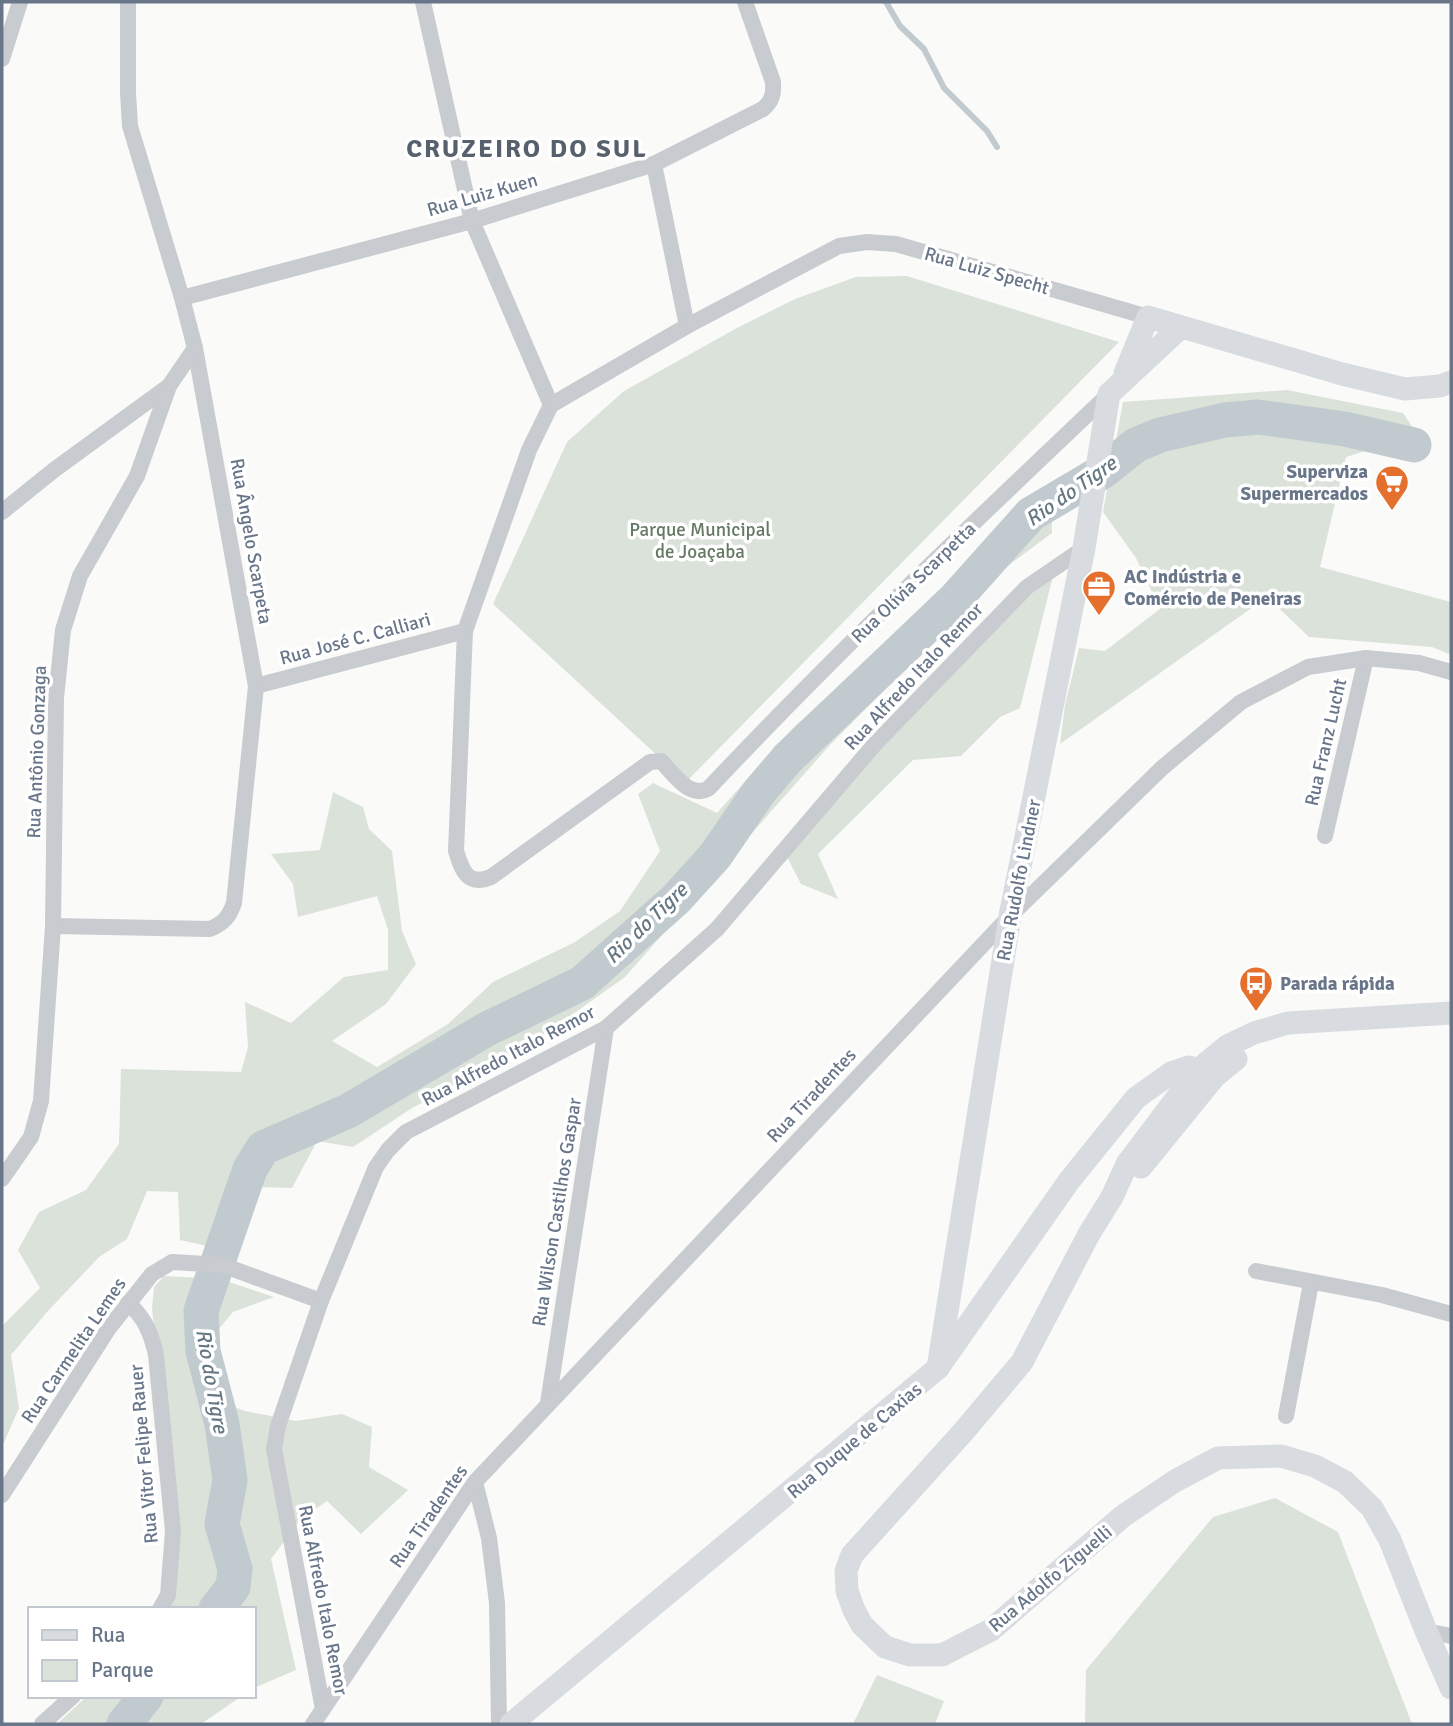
<svg xmlns="http://www.w3.org/2000/svg" width="1453" height="1726" font-family="Signika,sans-serif">
	<style>
		.green { fill: #dbe2d9 }
		.lines { fill: none; stroke-linecap: round; stroke-linejoin: round }
		.stream { stroke: #c1cacf; stroke-width: 6 }
		.river { stroke: #c1cacf; stroke-width: 35 }
		.street { stroke: #c8cbcf; stroke-width: 16 }
		.secondary { stroke: #d8dbe0; stroke-width: 23 }
		.labels { text-anchor: middle; stroke-width: 7; stroke-linejoin: round; paint-order: stroke }
		.street-label { font-size: 19px; fill: #697689; stroke: #fff }
		.poi-label { font-size: 19px; font-weight: bold; fill: #697689; stroke: #fff; text-anchor: start }
		.park-label { font-size: 19px; fill: #657a64; stroke: #fff }
		.water-label { font-size: 21px; font-style: italic; fill: #657783; stroke: #fff }
		.district-label { font-size: 26px; font-weight: bold; letter-spacing: 2px; fill: #57616e; stroke: #fff }
	</style>
	<rect width="100%" height="100%" fill="#fafaf8"/>
	<g class="green">
		<polygon points="907,276 1119,342 686,782 493,604 567,442 624,391 737,328 795,299 856,277"/>
		<polygon points="1287,390 1403,413 1417,434 1346,457 1320,567 1451,602 1451,655 1432,647 1309,637 1267,597 1060,744 1065,705 1079,648 1105,651 1160,609 1136,558 1103,512 1123,402"/>
		<polygon points="1051,489 1052,533 1005,568 829,746 625,977 514,1056 412,1108 353,1147 317,1141 292,1188 258,1187 230,1251 180,1240 178,1192 147,1191 127,1239 99,1257 47,1312 11,1355 19,1408 2,1447 2,1326 40,1288 18,1250 39,1212 86,1190 119,1144 121,1069 241,1072 248,1047 245,1002 291,1023 344,977 388,970 388,930 377,896 298,917 293,884 271,854 320,850 333,792 363,807 369,829 392,851 402,931 416,964 386,1004 332,1041 377,1067 448,1024 493,982 575,942 620,911 660,851 638,794 653,783 717,813 792,729"/>
		<polygon points="1054,572 1020,708 1000,717 961,756 913,760 818,854 838,899 801,884 786,855 900,720"/>
		<polygon points="164,1276 220,1279 274,1297 233,1312 213,1336 221,1402 245,1411 296,1421 342,1414 372,1427 369,1467 408,1490 361,1534 327,1501 300,1520 271,1559 296,1670 254,1688 254,1609 166,1609 165,1438 152,1308 154,1287"/>
		<polygon points="1275,1498 1338,1532 1412,1724 1085,1724 1086,1670 1213,1517"/>
		<polygon points="877,1675 944,1701 935,1724 853,1724"/>
		<polygon points="87,1696 242,1696 201,1724 57,1724"/>
	</g>
	<g class="lines">
		<polyline class="stream" points="886,2 900,26 924,49 944,88 987,131 997,147"/>
		<g class="river">
			<polyline points="216,1609 233,1587 235,1569 222,1524 230,1480 222,1424 203,1351 201,1311 250,1169 263,1148 348,1111 487,1029 582,983 676,899 715,856 759,792 788,758 955,599 1031,514 1102,472 1136,445 1160,435 1225,420 1258,417 1345,429 1414,445"/>
			<polyline points="124,1724 146,1696"/>
		</g>
		<g class="street">
			<polyline points="423,2 472,221 551,405"/>
			<polyline points="2,59 20,2"/>
			<polyline points="654,164 687,326"/>
			<path d="M182 298 472 221 654 164 763 109C772 101 774 94 773 82L745 2"/>
			<path d="M551 405 529 450 465 631 456 851C462 870 467 887 491 877L650 762 661 761C674 774 690 800 709 788 837 652 973 523 1109 394"/>
			<polyline points="551,405 687,326 839,246 867,242 896,244 1148,317"/>
			<polyline points="2,512 54,470 169,386"/>
			<polyline points="256,686 465,631"/>
			<polyline points="1325,836 1366,658"/>
			<path d="M53 926 210 929C224 923 229 917 234 903L256 686 195 348 182 298 130 126 128 93V2"/>
			<polyline points="2,1179 31,1137 41,1101 53,926 56,698 63,630 80,576 137,476 169,386 195,348"/>
			<polyline points="1256,1271 1382,1295 1451,1314"/>
			<path d="M128 1303C145 1318 151 1333 156 1355L173 1531 168 1595 160 1609"/>
			<polyline points="548,1403 606,1028"/>
			<polyline points="1286,1416 1311,1283"/>
			<polyline points="475,1482 489,1538 497,1603 499,1724"/>
			<polyline points="2,1495 109,1328 152,1274 172,1262 222,1265 321,1301"/>
			<polyline points="1426,1631 1451,1636"/>
			<polyline points="323,1709 274,1449 278,1426 321,1301 376,1167 388,1150 406,1132 606,1028 717,929 874,745 1027,587 1084,548"/>
			<polyline points="42,1724 73,1696"/>
			<polyline points="313,1724 475,1482 1010,916 1162,768 1241,702 1308,667 1366,658 1419,663 1451,672"/>
		</g>
		<g class="secondary">
			<polyline points="1125,373 1148,317 1342,374 1405,389 1440,386 1451,382"/>
			<polyline points="1451,1013 1288,1023 1254,1033 1227,1046 1198,1070 1127,1164 1112,1197 1089,1234 1022,1362 964,1431 852,1555 846,1571 847,1591 854,1610 862,1625 885,1647 910,1655 942,1655 991,1630 1123,1516 1175,1481 1218,1458 1281,1456 1315,1466 1345,1482 1372,1508 1390,1540 1426,1631 1451,1688"/>
			<polyline points="1141,1167 1215,1076 1236,1059"/>
			<polyline points="938,1368 1010,916 1084,548 1109,394 1181,327"/>
			<polyline points="511,1724 938,1368 1069,1181 1136,1098 1171,1073 1189,1067 1198,1070"/>
		</g>
	</g>
	<defs>
		<g id="supermarket-pin" transform="scale(1.75)"><path d="M0 17L-7.5 6A9.5 9.5 0 1 1 7.5 6Z" fill="#e56f2d" stroke="#fff"/><path d="M-6-5.5h2.5l.6 2H6L4.5 2H-2.5L-4.4-4H-6ZM-1.5 3.2a1.3 1.3 0 1 0 .1 0ZM3 3.2a1.3 1.3 0 1 0 .1 0Z" fill="#fff"/></g>
		<g id="office-pin" transform="scale(1.75)"><path d="M0 17L-7.5 6A9.5 9.5 0 1 1 7.5 6Z" fill="#e56f2d" stroke="#fff"/><path d="M-6-3h4V-5.5h4V-3h4V5H-6ZM-1-4.5V-3h2v-1.5ZM-6 0V1H6V0Z" fill="#fff"/></g>
		<g id="bus-pin" transform="scale(1.75)"><path d="M0 17L-7.5 6A9.5 9.5 0 1 1 7.5 6Z" fill="#e56f2d" stroke="#fff"/><path d="M-5-6H5V4H4V6H2V4H-2V6H-4V4H-5ZM-3.5-4V0h7V-4ZM-3.5 1.2v1.5H-2V1.2ZM2 1.2v1.5H3.5V1.2Z" fill="#fff"/></g>
	</defs>
	<g fill-rule="evenodd">
		<use href="#supermarket-pin" x="1392" y="482"/>
		<use href="#office-pin" x="1099" y="587"/>
		<use href="#bus-pin" x="1256" y="983"/>
	</g>
	<g class="labels">
		<g class="street-label">
			<text transform="translate(482 194) rotate(-16)" y="7">Rua Luiz Kuen</text>
			<text transform="translate(987 270) rotate(16)" y="7">Rua Luiz Specht</text>
			<text transform="translate(252 541) rotate(80)" y="7">Rua Ângelo Scarpeta</text>
			<text transform="translate(913 582) rotate(-44)" y="7">Rua Olívia Scarpetta</text>
			<text transform="translate(355 638) rotate(-15)" y="7">Rua José C. Calliari</text>
			<text transform="translate(913 676) rotate(-47)" y="7">Rua Alfredo Italo Remor</text>
			<text transform="translate(1325 742) rotate(-77)" y="7">Rua Franz Lucht</text>
			<text transform="translate(36 752) rotate(-88)" y="7">Rua Antônio Gonzaga</text>
			<text transform="translate(1018 880) rotate(-79)" y="7">Rua Rudolfo Lindner</text>
			<text transform="translate(508 1055) rotate(-28)" y="7">Rua Alfredo Italo Remor</text>
			<text transform="translate(811 1095) rotate(-47)" y="7">Rua Tiradentes</text>
			<text transform="translate(556 1212) rotate(-81)" y="7">Rua Wilson Castilhos Gaspar</text>
			<text transform="translate(73 1350) rotate(-56)" y="7">Rua Carmelita Lemes</text>
			<text transform="translate(854 1440) rotate(-40)" y="7">Rua Duque de Caxias</text>
			<text transform="translate(143 1454) rotate(-95)" y="7">Rua Vitor Felipe Rauer</text>
			<text transform="translate(428 1516) rotate(-55)" y="7">Rua Tiradentes</text>
			<text transform="translate(1050 1578) rotate(-40)" y="7">Rua Adolfo Ziguelli</text>
			<text transform="translate(324 1600) rotate(79)" y="7">Rua Alfredo Italo Remor</text>
		</g>
		<g class="poi-label">
			<text x="1368" y="478" text-anchor="end">Superviza<tspan x="1368" dy="22">Supermercados</tspan></text>
			<text x="1124" y="583">AC Indústria e<tspan x="1124" dy="22">Comércio de Peneiras</tspan></text>
			<text x="1280" y="990">Parada rápida</text>
		</g>
		<g class="park-label">
			<text x="700" y="536">Parque Municipal<tspan x="700" dy="22">de Joaçaba</tspan></text>
		</g>
		<g class="water-label">
			<text transform="translate(1071 491) rotate(-35)" y="7">Rio do Tigre</text>
			<text transform="translate(646 923) rotate(-44)" y="7">Rio do Tigre</text>
			<text transform="translate(212 1381) rotate(80)" y="7">Rio do Tigre</text>
		</g>
		<g class="district-label">
			<text x="527" y="157">CRUZEIRO DO SUL</text>
		</g>
	</g>
	<rect width="1453" height="1726" fill="none" stroke="#697689" stroke-width="7"/>
	<rect x="28" y="1607" width="228" height="91" fill="#ffffff" stroke="#c3c8d0" stroke-width="2"/>
	<rect x="42" y="1630" width="35" height="10" fill="#d8dbe0" stroke="#c3c8d0" stroke-width="2"/>
	<text x="91" y="1642" font-size="21" fill="#697689">Rua</text>
	<rect x="42" y="1660" width="35" height="21" fill="#dbe2d9" stroke="#c3c8d0" stroke-width="2"/>
	<text x="91" y="1677" font-size="21" fill="#697689">Parque</text>
</svg>
